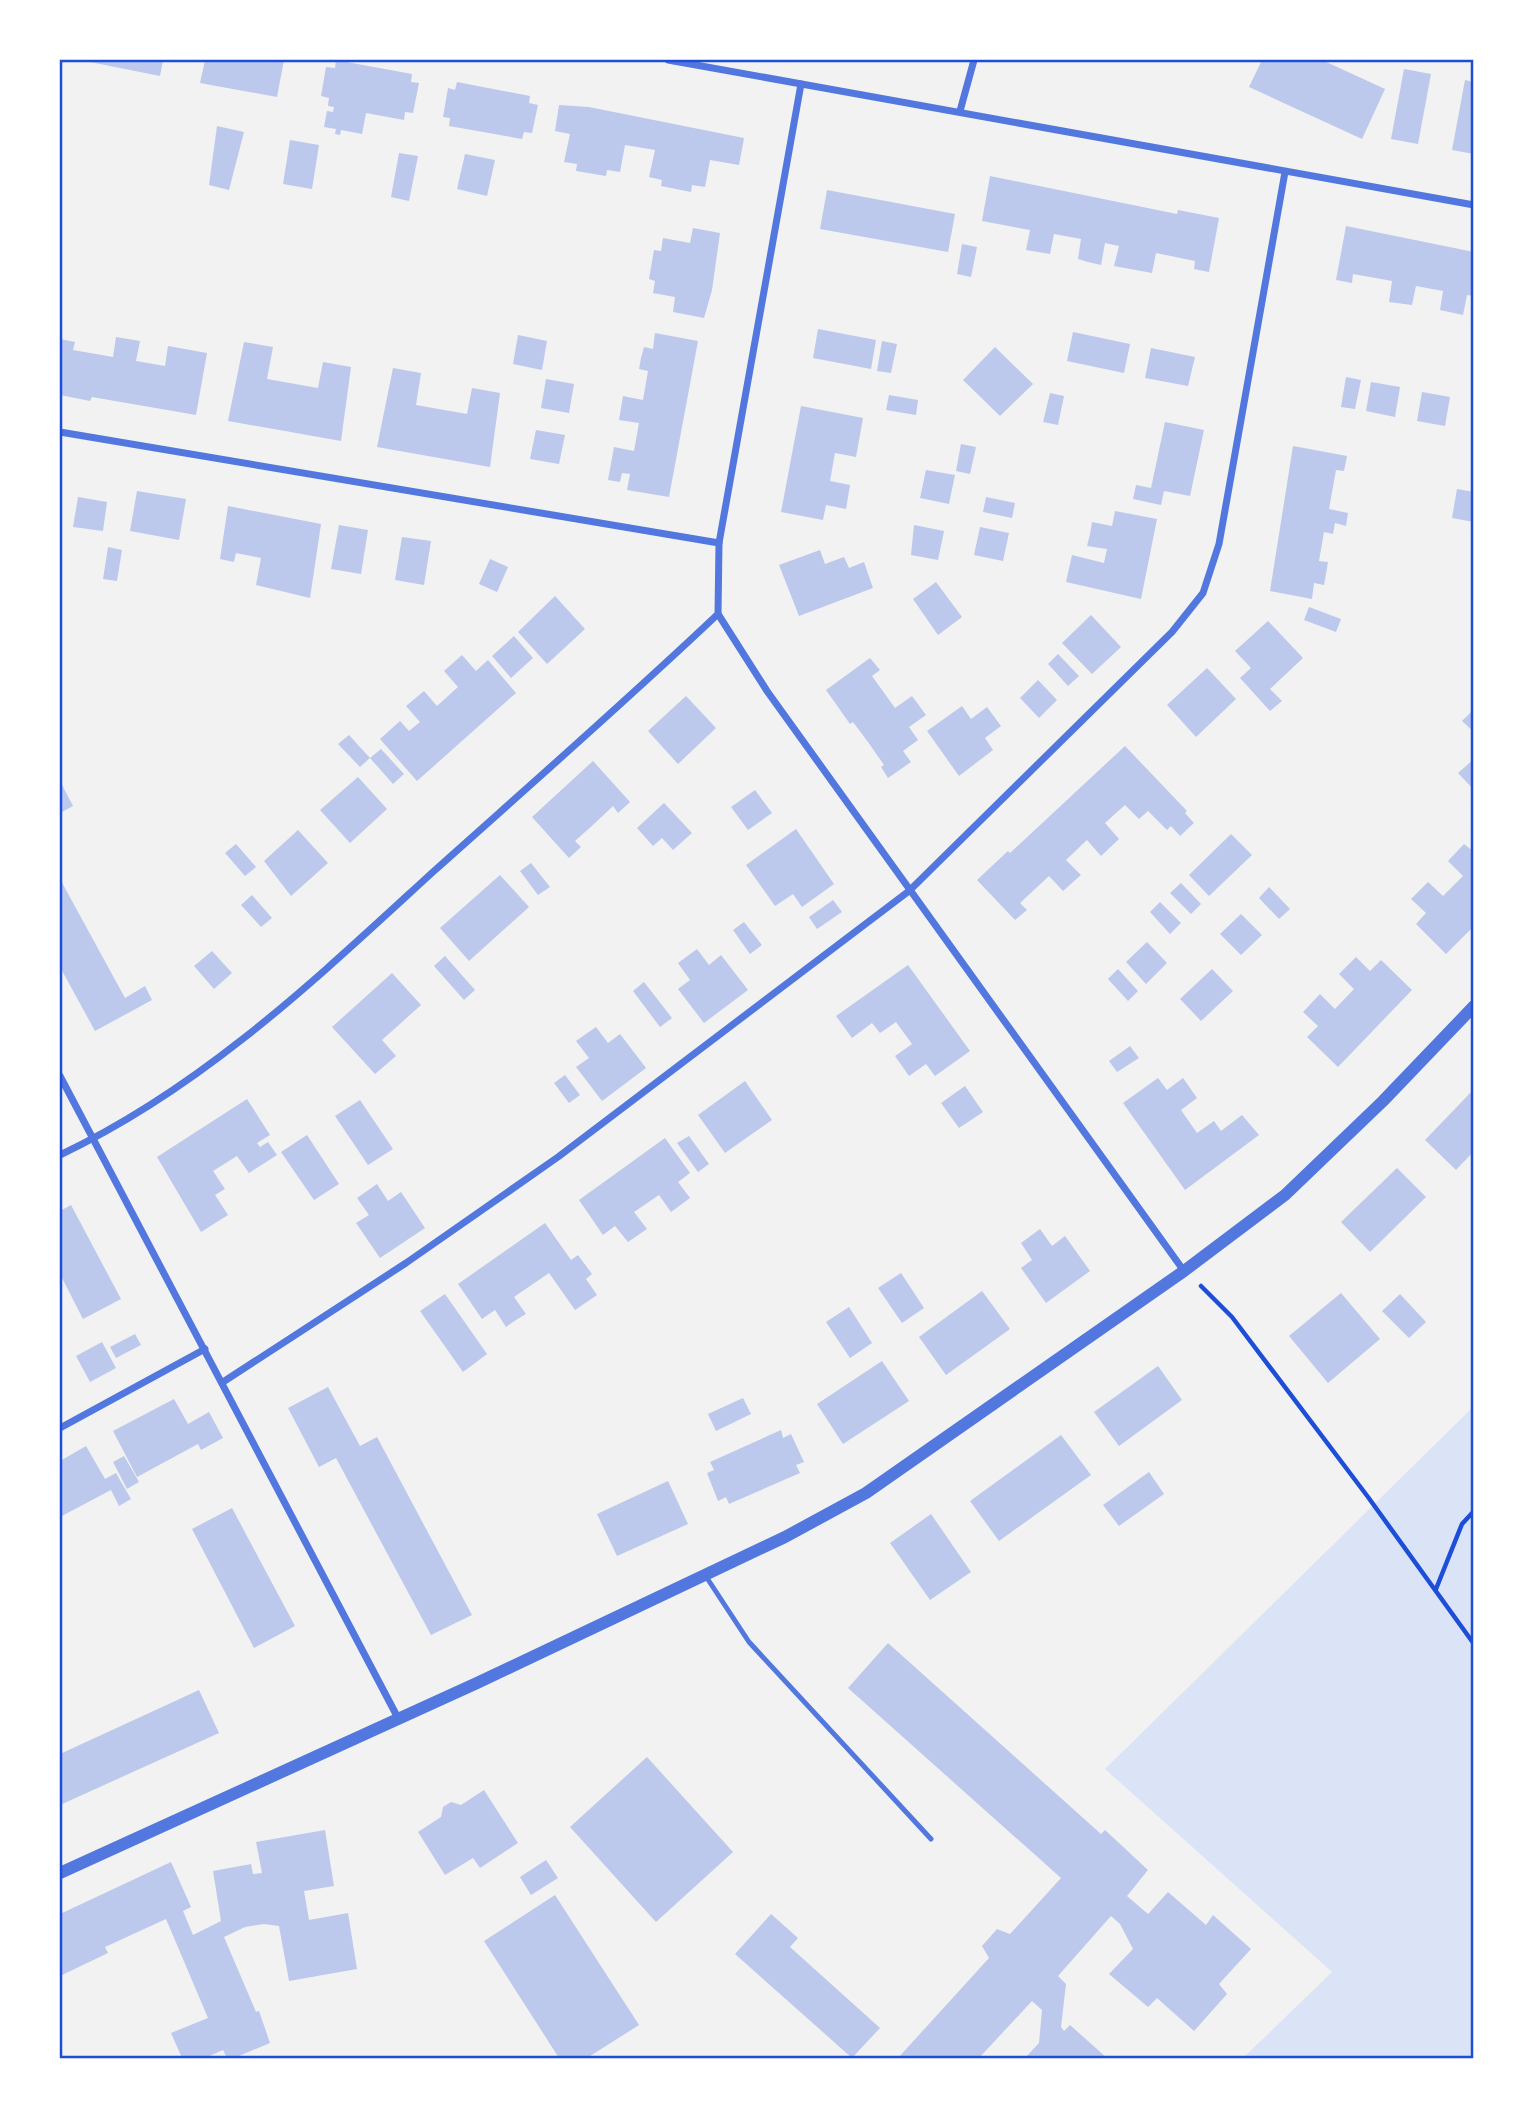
<svg xmlns="http://www.w3.org/2000/svg" width="1533" height="2118" font-family="'Archivo Narrow',sans-serif">
	<style>
		.green { fill: #dbe4f7 }
		.building { fill: #bdc9ec }
		.lines { fill: none; stroke-linecap: round; stroke-linejoin: round }
		.path { stroke: #1d4ed8; stroke-width: 4.5 }
		.service { stroke: #5277de; stroke-width: 5 }
		.minor { stroke: #5277de; stroke-width: 7 }
		.tertiary { stroke: #5277de; stroke-width: 12 }
		.neatline { fill: none; stroke: #1d4ed8; stroke-width: 2.5 }
	</style>
	<rect width="100%" height="100%" fill="#f2f2f2"/>
	<polygon class="green" points="1473,1407 1473,2058 1243,2058 1332,1972 1105,1769"/>
	<g class="building">
		<polygon points="80,60 163,60 160,76"/>
		<polygon points="205,60 284,60 277,97 200,83"/>
		<polygon points="336,60 412,74 411,82 419,83 413,113 405,112 404,120 366,113 362,134 341,130 340,135 335,134 336,129 324,127 327,111 333,112 334,107 328,106 329,98 321,96 326,67 335,68"/>
		<polygon points="1262,60 1322,60 1385,89 1362,139 1249,87"/>
		<polygon points="1404,69 1431,74 1418,144 1391,139"/>
		<polygon points="1465,80 1474,82 1474,154 1452,150"/>
		<polygon points="457,82 530,96 529,103 538,105 532,133 524,132 522,139 449,126 450,118 443,117 448,88 455,90"/>
		<polygon points="559,105 589,107 744,138 739,165 710,160 705,187 692,185 691,192 661,186 662,180 649,177 655,150 625,145 620,172 607,170 606,176 576,171 577,164 564,162 570,134 555,131"/>
		<polygon points="217,126 244,132 229,190 209,185"/>
		<polygon points="290,140 319,145 312,189 283,184"/>
		<polygon points="399,153 418,156 409,201 391,197"/>
		<polygon points="465,154 495,160 487,196 457,189"/>
		<polygon points="990,176 1177,214 1178,210 1219,218 1209,272 1194,269 1195,261 1156,253 1152,273 1114,266 1119,246 1105,243 1101,265 1088,262 1078,259 1081,239 1054,234 1050,254 1026,250 1030,230 982,221"/>
		<polygon points="827,190 955,214 948,252 820,229"/>
		<polygon points="1346,226 1474,252 1474,296 1467,295 1463,315 1440,310 1443,291 1416,286 1412,305 1389,302 1392,281 1353,274 1352,283 1336,280"/>
		<polygon points="693,228 720,233 712,290 704,318 673,312 675,297 653,293 655,281 649,279 654,250 661,251 663,238 690,243"/>
		<polygon points="962,244 977,247 971,277 957,274"/>
		<polygon points="818,329 876,340 871,369 813,358"/>
		<polygon points="1073,332 1130,344 1124,373 1067,361"/>
		<polygon points="655,333 698,341 669,497 627,490 630,474 622,473 620,482 608,480 614,447 634,451 639,423 619,420 623,396 643,400 648,371 639,369 641,358 644,347 653,349"/>
		<polygon points="518,335 547,341 542,370 513,364"/>
		<polygon points="116,337 140,341 136,361 165,366 168,346 207,353 196,415 92,397 90,401 60,395 60,339 75,342 73,350 113,357"/>
		<polygon points="882,341 897,344 891,373 877,371"/>
		<polygon points="244,342 273,347 267,379 318,388 323,362 351,367 341,441 228,421"/>
		<polygon points="995,347 1033,384 1000,416 963,380"/>
		<polygon points="1151,348 1195,357 1188,386 1145,378"/>
		<polygon points="393,368 421,373 416,405 467,414 472,388 500,393 490,467 377,447"/>
		<polygon points="1346,377 1361,380 1355,409 1341,407"/>
		<polygon points="546,379 574,384 569,413 541,408"/>
		<polygon points="1371,382 1400,387 1395,417 1366,411"/>
		<polygon points="1422,392 1450,397 1445,426 1417,421"/>
		<polygon points="1050,393 1064,396 1058,425 1043,422"/>
		<polygon points="889,395 918,400 916,415 886,410"/>
		<polygon points="801,406 863,418 856,457 835,453 830,481 850,485 846,509 826,505 823,520 781,512"/>
		<polygon points="1165,422 1204,430 1190,496 1164,491 1161,505 1133,499 1136,485 1151,488"/>
		<polygon points="536,430 565,435 559,464 530,459"/>
		<polygon points="961,444 976,447 970,474 956,471"/>
		<polygon points="1293,446 1347,456 1344,471 1336,470 1329,509 1348,513 1346,526 1335,523 1333,534 1324,532 1319,561 1328,562 1326,574 1324,585 1314,583 1312,599 1270,591"/>
		<polygon points="926,470 955,475 949,504 920,498"/>
		<polygon points="1457,489 1474,492 1474,522 1452,518"/>
		<polygon points="137,491 186,499 179,540 130,531"/>
		<polygon points="78,497 107,502 103,531 73,527"/>
		<polygon points="986,497 1015,503 1012,518 983,512"/>
		<polygon points="228,506 321,524 310,598 256,585 261,558 236,553 234,562 220,559"/>
		<polygon points="1115,511 1157,519 1141,599 1066,582 1072,555 1104,563 1107,549 1087,546 1090,534 1092,522 1112,526"/>
		<polygon points="339,525 368,530 361,574 331,569"/>
		<polygon points="914,525 944,531 938,560 911,555"/>
		<polygon points="980,527 1009,533 1003,561 974,555"/>
		<polygon points="402,537 431,541 424,585 395,580"/>
		<polygon points="108,547 122,550 117,581 103,579"/>
		<polygon points="820,550 825,564 844,557 849,568 864,562 873,588 799,616 779,565"/>
		<polygon points="490,559 508,567 497,592 479,584"/>
		<polygon points="936,582 962,617 938,635 913,599"/>
		<polygon points="555,596 585,629 547,664 518,632"/>
		<polygon points="1309,607 1341,619 1336,632 1304,620"/>
		<polygon points="1091,615 1121,647 1092,674 1062,643"/>
		<polygon points="1268,621 1303,658 1270,689 1282,701 1270,711 1240,678 1251,668 1235,651"/>
		<polygon points="514,636 533,658 511,678 492,656"/>
		<polygon points="1058,654 1079,676 1068,686 1048,664"/>
		<polygon points="462,655 476,671 488,660 516,693 417,781 380,739 400,721 409,731 420,722 406,706 424,691 437,706 458,687 444,671"/>
		<polygon points="870,658 880,670 872,676 895,708 912,696 926,715 909,727 918,740 903,751 911,762 888,778 881,767 884,765 868,742 853,722 850,724 826,690"/>
		<polygon points="1207,668 1236,699 1196,737 1167,705"/>
		<polygon points="1038,680 1057,700 1039,718 1020,698"/>
		<polygon points="686,696 716,728 678,764 648,731"/>
		<polygon points="962,706 971,719 987,707 1001,726 985,738 993,750 959,776 927,731"/>
		<polygon points="1474,709 1474,732 1462,721"/>
		<polygon points="349,735 370,758 360,767 338,744"/>
		<polygon points="1125,746 1187,811 1185,813 1194,823 1180,836 1171,826 1167,830 1148,811 1139,819 1125,805 1105,823 1119,839 1101,856 1087,840 1066,860 1081,875 1063,891 1049,876 1020,903 1027,910 1015,920 977,880 1008,851 1010,853"/>
		<polygon points="381,749 404,774 393,784 370,758"/>
		<polygon points="1474,759 1474,790 1458,773"/>
		<polygon points="593,761 630,802 618,813 613,806 594,824 575,841 581,847 569,858 532,817"/>
		<polygon points="358,777 387,809 350,843 320,810"/>
		<polygon points="60,781 73,806 60,813"/>
		<polygon points="755,790 772,813 748,830 731,807"/>
		<polygon points="664,803 692,833 673,850 662,838 653,846 637,828"/>
		<polygon points="796,829 834,884 802,907 793,894 775,906 746,865"/>
		<polygon points="298,830 328,863 291,896 264,861"/>
		<polygon points="1231,834 1252,855 1209,896 1189,875"/>
		<polygon points="236,844 256,867 245,876 225,853"/>
		<polygon points="1464,844 1474,852 1474,926 1446,954 1416,924 1426,913 1411,899 1428,882 1443,896 1463,876 1448,861"/>
		<polygon points="531,863 550,887 538,895 520,871"/>
		<polygon points="500,875 529,907 469,961 440,928"/>
		<polygon points="60,879 125,998 145,986 152,1000 95,1031 60,967"/>
		<polygon points="1181,883 1201,904 1191,914 1170,893"/>
		<polygon points="1269,887 1290,909 1279,919 1259,898"/>
		<polygon points="252,895 272,918 261,927 241,905"/>
		<polygon points="833,900 842,912 817,929 809,917"/>
		<polygon points="1160,902 1181,923 1170,934 1150,912"/>
		<polygon points="1241,914 1262,935 1241,955 1220,934"/>
		<polygon points="744,922 762,945 750,954 733,930"/>
		<polygon points="1147,942 1167,963 1146,984 1126,962"/>
		<polygon points="697,949 709,965 721,955 748,990 704,1023 678,989 690,980 678,963"/>
		<polygon points="212,951 232,973 214,989 194,966"/>
		<polygon points="445,956 475,990 464,1000 434,966"/>
		<polygon points="1356,957 1370,971 1381,960 1412,990 1338,1067 1307,1037 1318,1026 1303,1012 1320,994 1335,1009 1354,989 1339,974"/>
		<polygon points="908,965 970,1051 935,1076 926,1064 909,1076 895,1056 912,1044 896,1022 880,1033 872,1023 852,1038 836,1016"/>
		<polygon points="1118,969 1138,991 1128,1001 1108,979"/>
		<polygon points="1212,969 1233,991 1201,1021 1180,999"/>
		<polygon points="392,973 421,1005 382,1040 396,1056 375,1074 332,1027"/>
		<polygon points="644,982 672,1018 660,1027 633,991"/>
		<polygon points="596,1027 608,1043 620,1034 646,1068 602,1101 576,1067 589,1058 576,1041"/>
		<polygon points="1130,1046 1139,1058 1117,1072 1109,1061"/>
		<polygon points="565,1075 580,1095 569,1103 554,1083"/>
		<polygon points="1158,1078 1167,1090 1183,1078 1197,1098 1181,1110 1197,1133 1214,1121 1221,1131 1242,1115 1259,1135 1185,1190 1123,1103"/>
		<polygon points="745,1081 772,1120 725,1153 698,1115"/>
		<polygon points="965,1086 983,1112 959,1128 941,1103"/>
		<polygon points="1474,1089 1474,1151 1456,1170 1425,1140"/>
		<polygon points="247,1099 270,1135 257,1143 260,1147 268,1142 277,1155 249,1173 237,1156 213,1171 225,1189 215,1195 228,1215 201,1232 157,1157"/>
		<polygon points="360,1100 393,1149 368,1165 335,1116"/>
		<polygon points="307,1135 339,1184 314,1200 281,1152"/>
		<polygon points="689,1136 709,1164 698,1172 677,1143"/>
		<polygon points="665,1138 690,1173 678,1182 690,1198 671,1212 659,1195 634,1212 647,1229 628,1242 615,1226 603,1235 579,1200"/>
		<polygon points="1397,1168 1426,1197 1370,1252 1341,1222"/>
		<polygon points="377,1184 388,1201 401,1192 425,1228 380,1258 356,1223 369,1215 357,1198"/>
		<polygon points="71,1205 121,1299 83,1319 60,1274 60,1211"/>
		<polygon points="545,1223 571,1260 578,1255 592,1274 586,1279 597,1295 575,1310 549,1273 514,1297 526,1314 516,1320 506,1327 495,1310 482,1319 458,1284"/>
		<polygon points="1040,1229 1052,1246 1065,1236 1090,1271 1046,1303 1021,1268 1032,1260 1021,1243"/>
		<polygon points="901,1273 924,1308 902,1323 878,1288"/>
		<polygon points="982,1291 1010,1329 946,1375 919,1337"/>
		<polygon points="1341,1293 1380,1339 1328,1383 1289,1336"/>
		<polygon points="445,1294 487,1354 463,1372 420,1311"/>
		<polygon points="1400,1294 1426,1322 1409,1338 1382,1311"/>
		<polygon points="849,1307 872,1343 850,1358 826,1322"/>
		<polygon points="135,1334 141,1345 116,1358 110,1347"/>
		<polygon points="102,1342 116,1368 90,1382 76,1356"/>
		<polygon points="882,1361 909,1401 843,1444 817,1404"/>
		<polygon points="1158,1366 1182,1400 1119,1446 1094,1412"/>
		<polygon points="328,1387 360,1446 377,1437 472,1615 431,1635 336,1458 319,1467 288,1408"/>
		<polygon points="743,1398 751,1414 716,1431 708,1414"/>
		<polygon points="174,1399 188,1424 209,1412 223,1438 201,1450 198,1444 137,1477 113,1431"/>
		<polygon points="781,1430 783,1438 791,1434 804,1462 796,1465 800,1473 729,1504 726,1497 718,1501 707,1473 714,1470 710,1462"/>
		<polygon points="1061,1435 1091,1475 999,1541 970,1501"/>
		<polygon points="86,1446 105,1479 116,1473 131,1499 119,1506 111,1490 60,1517 60,1461"/>
		<polygon points="124,1456 139,1482 127,1489 113,1462"/>
		<polygon points="1149,1472 1164,1494 1119,1526 1103,1505"/>
		<polygon points="668,1481 688,1524 617,1556 597,1514"/>
		<polygon points="232,1508 295,1626 254,1648 192,1529"/>
		<polygon points="931,1514 971,1572 930,1600 890,1543"/>
		<polygon points="888,1643 1101,1834 1105,1830 1148,1870 1127,1896 1148,1914 1168,1892 1206,1925 1213,1915 1251,1949 1219,1984 1227,1994 1194,2031 1157,1998 1148,2007 1109,1974 1133,1949 1120,1924 1111,1916 1058,1976 1066,1984 1061,2027 1064,2031 1070,2025 1107,2058 1025,2058 1039,2043 1042,2010 1032,2001 979,2058 898,2058 989,1958 982,1946 997,1929 1010,1934 1061,1878 848,1688"/>
		<polygon points="199,1690 219,1733 60,1805 60,1754"/>
		<polygon points="647,1757 733,1852 656,1922 570,1827"/>
		<polygon points="484,1790 518,1843 480,1868 473,1858 445,1875 418,1832 441,1817 443,1807 451,1802 461,1805"/>
		<polygon points="325,1830 334,1886 304,1891 309,1920 348,1913 357,1969 289,1981 279,1926 264,1924 245,1927 224,1937 256,2012 259,2011 270,2043 234,2058 227,2058 223,2050 205,2058 182,2058 171,2033 208,2018 166,1919 105,1947 108,1953 60,1976 60,1914 171,1862 191,1907 183,1911 193,1935 221,1921 213,1871 251,1864 253,1874 262,1873 256,1842"/>
		<polygon points="546,1860 558,1878 531,1895 520,1877"/>
		<polygon points="555,1895 639,2025 587,2058 559,2058 484,1941"/>
		<polygon points="771,1914 798,1938 790,1947 880,2028 852,2058 735,1954"/>
	</g>
	<g class="lines">
		<g class="path">
			<polyline points="1201,1286 1232,1317 1368,1497 1474,1644"/>
			<polyline points="1436,1589 1462,1524 1474,1511"/>
		</g>
		<polyline class="service" points="705,1575 749,1642 931,1839"/>
		<g class="minor">
			<polyline points="668,60 1474,205"/>
			<polyline points="960,111 974,60"/>
			<polyline points="60,432 719,543"/>
			<polyline points="718,614 767,691 1184,1271"/>
			<polyline points="60,1076 398,1718"/>
			<path d="M60 1155C204 1087 318 977 434 871 529 786 625 702 718 614L719 543 801 84"/>
			<polyline points="223,1382 406,1263 558,1157 909,891 1172,632 1203,593 1219,544 1285,172"/>
			<polyline points="60,1428 205,1349"/>
		</g>
		<polyline class="tertiary" points="60,1873 477,1683 785,1537 866,1493 1184,1271 1285,1195 1383,1101 1474,1006"/>
	</g>
	<rect width="1533" height="2118" fill="none" stroke="#ffffff" stroke-width="122"/>
	<rect x="61" y="61" width="1411" height="1996" class="neatline"/>
</svg>
